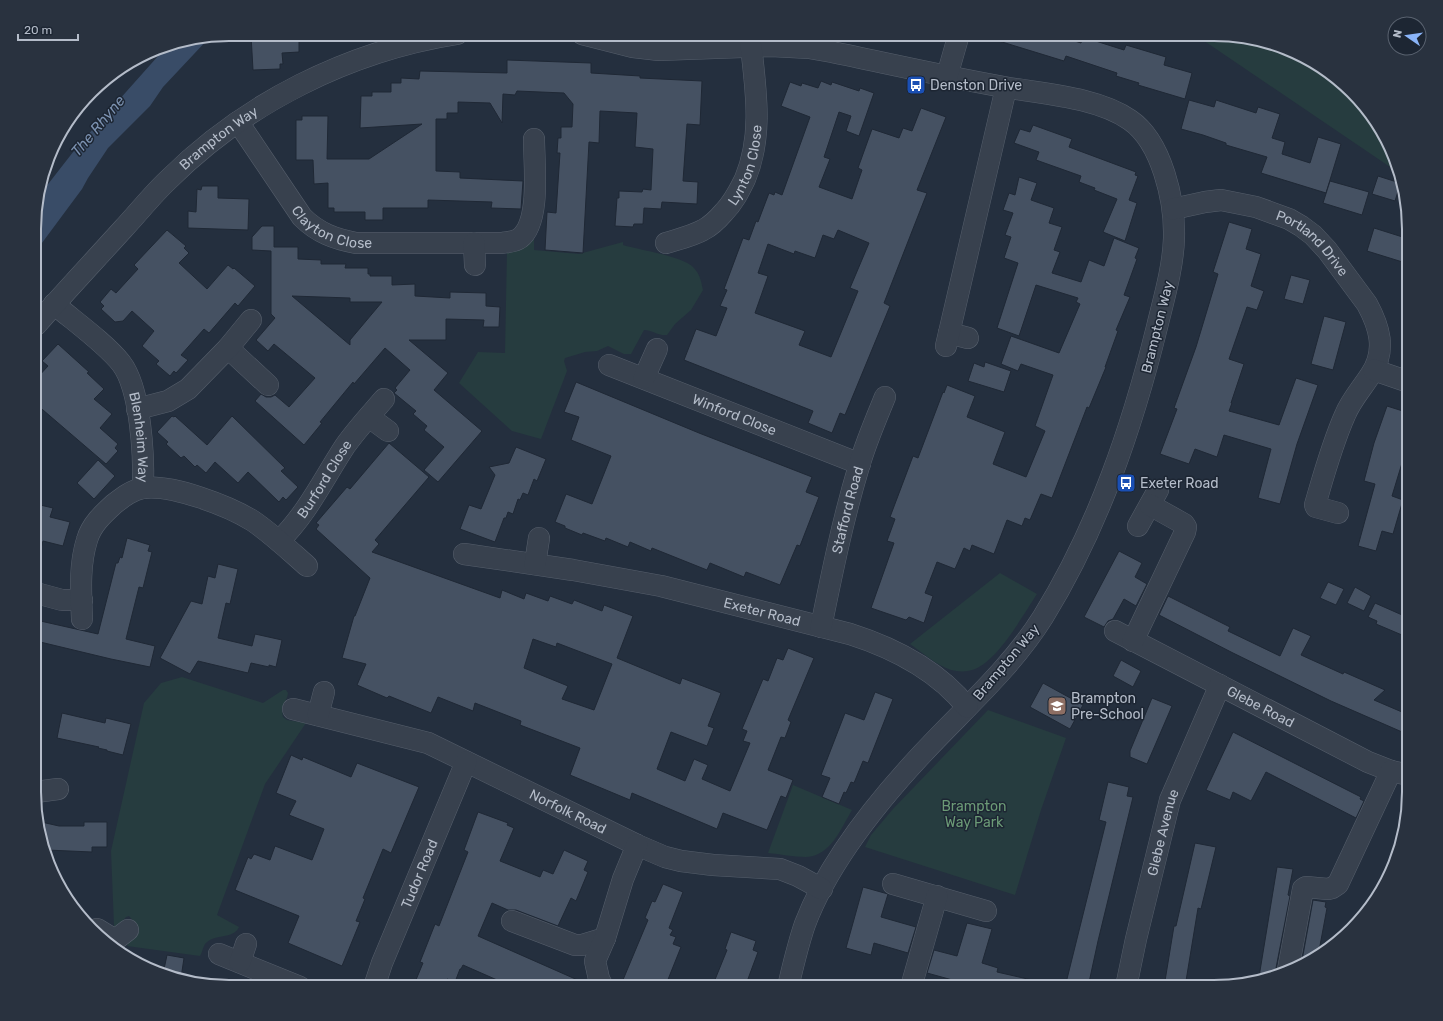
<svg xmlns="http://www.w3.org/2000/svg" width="1443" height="1021" font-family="Rubik,sans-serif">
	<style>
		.green { fill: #263c3f }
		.water { fill: #394c67 }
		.building { fill: #455162; stroke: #1f2835; fill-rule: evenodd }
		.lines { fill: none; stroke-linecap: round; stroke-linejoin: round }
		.minor-casing { stroke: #565f6c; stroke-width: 22 }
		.minor { stroke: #38414e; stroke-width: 21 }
		.labels { text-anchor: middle; stroke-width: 3; stroke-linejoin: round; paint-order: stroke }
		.poi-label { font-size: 14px; fill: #b4bcc9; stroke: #1d2633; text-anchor: start }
		.street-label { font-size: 14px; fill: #b4bcc9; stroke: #1d2633 }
		.park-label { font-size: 14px; fill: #6b9a76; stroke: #1d2633 }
		.water-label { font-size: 15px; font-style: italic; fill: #7c92b1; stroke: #1d2633 }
		.rim { fill: none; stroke: #b4bcc9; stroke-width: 2 }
	</style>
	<rect width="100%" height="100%" fill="#242f3e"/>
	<g class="green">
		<polygon points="1194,34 1227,34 1289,49 1333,74 1389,142 1396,171"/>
		<path d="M534 239V250L579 254 623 242V245C639 250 682 256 693 267 700 274 701 281 703 290L691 310 675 324 667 335C658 336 652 330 644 330L631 354H624L608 346 597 351 585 352 565 358 564 361 567 371 541 439 512 431 459 383 478 352 505 353 507 250 527 244Z"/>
		<path d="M1000 573 1037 594C1023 615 999 659 975 669 968 672 959 672 951 670 936 665 923 653 910 644Z"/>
		<path d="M182 677 263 703 283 690H286L288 693C287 702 280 705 283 717L287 720 306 723 265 784 217 915 239 927C233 940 214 933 205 944 203 947 202 953 200 956L127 946 137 925 129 916 126 917 117 927 114 926 111 851 144 703 161 683Z"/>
		<polygon points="988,710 1066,738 1041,810 1015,895 865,847 871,835 893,809"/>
		<path d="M793 785 852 810C841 828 831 856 806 857 794 857 780 854 768 853Z"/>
	</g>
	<polygon class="water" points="209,38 163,87 150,106 108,148 88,178 82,189 36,251 36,204 38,197 77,147 167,46"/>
	<g class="building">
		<polygon points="271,34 299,34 299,52 282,53 283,64 280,64 280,69 253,70 251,35"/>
		<polygon points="990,34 1052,34 1081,43 1083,37 1124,50 1126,45 1166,57 1164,65 1192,73 1185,99 1138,85 1139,83 1116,76 1117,73 1066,56 1064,61 989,38"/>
		<polygon points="507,60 591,63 591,73 640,76 640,78 702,81 700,125 687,124 683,181 698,182 697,204 662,202 661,209 644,208 643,224 634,224 633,227 615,226 617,198 619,198 619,191 642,192 643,189 651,190 653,149 635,147 637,113 600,111 599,143 589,142 583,253 545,250 547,212 556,213 560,153 557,153 558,138 561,138 561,127 572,127 573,104 564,93 517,91 515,95 503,94 502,123 490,103 458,102 458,113 447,113 447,119 436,119 436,171 460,172 460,178 523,181 521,209 491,208 492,202 428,200 428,208 383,208 383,220 365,220 365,212 334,212 334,208 328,208 328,183 314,184 313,160 296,160 296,120 302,120 302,116 328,116 327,159 369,159 422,124 360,128 361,96 372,96 372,92 391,92 391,83 401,83 401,78 419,79 420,71 507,73"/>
		<path d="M821 81 831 85 832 82 859 91 860 88 874 93 859 136 846 131 851 116 839 112 824 157 830 159 819 187 852 199 862 170 858 168 872 129 899 138 903 128 912 131 921 108 946 117 917 190 927 193 884 303 890 306 845 415 840 413 832 433 808 423 813 411 684 360 696 329 716 336 727 308 720 306 727 290 724 289 743 238 749 240 756 221 758 222 769 193 774 195 775 192 782 195 810 117 781 106 790 82 801 86 802 83 818 88ZM838 230 869 243 850 288 858 291 831 357 799 345 805 331 755 313 768 276 758 273 768 244 794 254 795 251 815 258 823 235 834 239Z"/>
		<polygon points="1189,100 1214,107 1216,100 1256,113 1258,107 1280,114 1272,138 1285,142 1282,154 1310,163 1318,137 1341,144 1326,193 1261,173 1267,157 1226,145 1226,143 1203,135 1181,129"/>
		<polygon points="1033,125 1072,139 1069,147 1136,172 1135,175 1138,176 1129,200 1137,203 1125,241 1103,232 1117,199 1094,190 1095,188 1079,182 1081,176 1036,160 1039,152 1014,143 1020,129 1030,132"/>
		<polygon points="1378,176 1400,183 1400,185 1395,201 1372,194"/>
		<polygon points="1019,177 1037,183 1031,200 1054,208 1049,223 1062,227 1054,250 1060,252 1052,273 1081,282 1089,260 1104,266 1114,238 1139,248 1135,258 1137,259 1124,295 1130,297 1116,330 1118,331 1105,367 1106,367 1089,408 1087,407 1052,498 1041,494 1030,520 1025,518 1022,526 1007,520 994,554 972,545 970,551 964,548 955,569 937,562 925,593 933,596 924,623 909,617 906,620 871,608 894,543 887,541 895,519 890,517 913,456 918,458 943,392 944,393 947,385 975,396 967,417 1005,432 993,464 1026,477 1045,431 1035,426 1053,375 1021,364 1018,371 1001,364 1011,336 1059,353 1080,304 1076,302 1078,298 1036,285 1019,336 997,328 1018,263 1004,258 1011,237 1005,235 1013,213 1003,210 1009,193 1015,195"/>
		<polygon points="1330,181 1369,192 1362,215 1323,203"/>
		<polygon points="202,186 218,186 218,198 249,199 248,230 188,228 188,211 196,212 197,189 201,190"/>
		<polygon points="1229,222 1252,229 1246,249 1261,254 1251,286 1264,291 1257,310 1247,307 1229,359 1244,364 1231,403 1232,403 1229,411 1279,425 1296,378 1318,385 1297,444 1280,504 1258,498 1271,449 1224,435 1217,457 1195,449 1189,464 1160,454 1177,409 1174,408 1196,347 1218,274 1213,272"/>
		<path d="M262 226H274V247H298V259L321 260V264H346L345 268H368V274H370V276H392V285L415 284V296L450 298V292L486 293V306L500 307 499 327H483L484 320 446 319V340H409L448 373 434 390 482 431 438 482 424 470 444 447 424 430 427 426 413 414 416 411 394 393 397 390 395 388 410 370 385 348 354 384 353 382 320 422 322 423 304 445 255 401 261 394 266 397H271L275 395 289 407 315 378 274 344 268 351 256 340 275 318 271 314V251L252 250V237ZM292 296 350 298V302H382L350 340V345Z"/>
		<polygon points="1374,228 1409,239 1409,264 1367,251"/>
		<polygon points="167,230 186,246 184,248 189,253 179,263 207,289 228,265 233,269 234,268 255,286 238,306 235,303 209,333 204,329 181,355 188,360 176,373 174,371 170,376 156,364 159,361 142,346 154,331 132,311 123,321 115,322 101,309 104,306 100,302 111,289 116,293 138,269 134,265"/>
		<polygon points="1291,275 1310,280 1303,304 1284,299"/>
		<polygon points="1324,316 1346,322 1333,370 1311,364"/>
		<polygon points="58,344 89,372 87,373 104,389 94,399 112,414 100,428 118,444 115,448 118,451 106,464 36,404 36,379 48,366 42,361"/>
		<polygon points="985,362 1011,371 1004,392 968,381 974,363 984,367"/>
		<polygon points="576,382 699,433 812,477 806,492 819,497 800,546 797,545 780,585 746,572 744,577 710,563 707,570 652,548 651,551 630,542 628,547 606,538 605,541 583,533 582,535 565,528 565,526 555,522 566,494 592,504 611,456 571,440 579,417 564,412"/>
		<polygon points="1387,406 1409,413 1409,440 1392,496 1403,500 1393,534 1382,531 1376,551 1358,546 1375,484 1364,481 1374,443"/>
		<polygon points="172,416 174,417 175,416 207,445 232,416 285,468 281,471 298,487 286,500 283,497 279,502 248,472 238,483 215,462 206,473 197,465 195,467 184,456 181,458 166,444 168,442 157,432"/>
		<path d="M389 443 429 477 375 540 379 544 372 552 500 598 502 590 524 599 526 593 548 601 550 596 572 604 574 600 602 611 604 605 625 613 633 616 617 658 680 684 682 678 721 693 708 726 714 728 707 746 671 732 657 769 685 781 694 759 708 765 702 779 730 791 750 743 743 741 747 731 742 729 763 679 768 681 777 658 783 660 788 648 814 658 788 720 791 722 785 738 781 737 768 770 793 780 786 798 781 796 767 830 723 813 717 829 632 793 630 800 570 775 580 748 520 725 521 721 475 703 473 711 438 697 431 713 389 696 387 698 357 685 366 664 342 658 354 616H355L370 578 316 529 319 525 316 523 347 487 350 489ZM533 639 556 647 557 643 612 664 594 710 562 699 568 686 524 668Z"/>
		<polygon points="516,447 546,459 537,481 534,479 528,495 523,493 520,500 518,499 513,514 508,512 506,518 504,518 495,542 460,529 469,505 481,509 495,475 489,467 509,463"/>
		<polygon points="98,460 115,476 94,499 77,483"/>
		<polygon points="36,504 53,508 50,517 70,522 63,546 43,541 40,552 36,552"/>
		<polygon points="127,538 150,545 148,551 152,552 143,588 139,587 126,639 155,646 150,667 111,659 36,641 36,620 98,634 116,563 118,563 120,557 122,558"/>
		<polygon points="1119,551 1142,563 1135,577 1147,584 1136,606 1124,599 1113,619 1108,621 1104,627 1084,617"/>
		<polygon points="218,564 238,569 230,604 226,603 218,638 252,646 255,634 282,640 276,667 269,665 269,667 251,663 248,673 198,661 190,674 160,658 191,601 202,604 208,576 215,578"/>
		<polygon points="1328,582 1344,589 1336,605 1320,598"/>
		<polygon points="1355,587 1371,596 1364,611 1347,603"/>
		<polygon points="1168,596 1230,627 1228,631 1280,656 1293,628 1311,636 1301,655 1343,674 1344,672 1385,690 1374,700 1409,715 1409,735 1331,701 1233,653 1159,615"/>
		<polygon points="1375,603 1409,618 1409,638 1376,624 1377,621 1368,617"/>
		<polygon points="1121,660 1141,671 1133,687 1113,676"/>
		<polygon points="1043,683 1083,705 1070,729 1030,707"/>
		<polygon points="875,692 893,699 868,763 863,761 854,783 851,782 846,793 844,792 839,804 822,797 830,778 821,775 845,713 864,720"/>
		<polygon points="1152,698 1172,706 1147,764 1130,757 1130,751"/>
		<polygon points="62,713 105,723 106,718 131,724 123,755 107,751 107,750 98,748 99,747 57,738"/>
		<polygon points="1233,732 1361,797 1360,799 1364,801 1356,818 1266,772 1251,801 1233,792 1230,800 1206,790"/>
		<polygon points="291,755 302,760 303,757 351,777 357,763 419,787 391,853 383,849 363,898 365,899 356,921 360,922 342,966 288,943 299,916 235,890 248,857 251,859 254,854 270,860 275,846 312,860 324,829 289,815 296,801 276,793"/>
		<polygon points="1108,782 1129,787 1127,796 1133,797 1098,941 1088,987 1065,987 1106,822 1099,820"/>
		<polygon points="478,812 508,823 507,825 514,828 500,861 540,877 543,870 553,874 564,850 588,861 584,870 588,872 576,901 571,898 558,926 516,910 508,910 492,903 478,936 589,985 589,987 513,987 463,965 461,969 460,969 455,982 447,979 444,987 413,987 423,963 420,962 435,924 439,926 468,852 464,850"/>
		<polygon points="37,821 59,826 84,826 84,822 107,822 107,847 92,847 92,852 47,850"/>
		<polygon points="1195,843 1216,847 1201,909 1198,908 1185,987 1164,987 1174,926 1176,926"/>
		<polygon points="1277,867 1293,869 1288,895 1290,896 1276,968 1277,973 1259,977"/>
		<polygon points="663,884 683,892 669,928 673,930 670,935 676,937 673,944 681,947 665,987 620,987 648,920 645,918 652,901 655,902"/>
		<polygon points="863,887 888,894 881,917 916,927 908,953 874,943 871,955 846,948"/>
		<polygon points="1313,900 1326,902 1325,907 1327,908 1319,951 1301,966"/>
		<polygon points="967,923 992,929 982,963 998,968 997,972 1032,980 1031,987 978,987 927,973 934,950 957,956"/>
		<polygon points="731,932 756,941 753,950 758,952 745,987 712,987 727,950 725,949"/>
		<polygon points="167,955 184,958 181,978 163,974"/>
	</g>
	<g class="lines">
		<g class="minor-casing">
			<g id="minor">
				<path d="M582 34 633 47 659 50 771 46 809 48 832 52C890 64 947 77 1004 87 1043 94 1097 97 1130 120 1162 142 1175 201 1174 238 1173 268 1164 298 1157 327 1132 428 1098 528 1043 617 1011 668 964 709 923 753 879 800 828 863 805 924 798 944 793 966 788 987"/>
				<polyline points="947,76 959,34"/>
				<path id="s1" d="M238 122 302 217C318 233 335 239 356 243H502C508 242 515 242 520 238 541 222 534 164 534 139"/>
				<path id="s2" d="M1173 209 1205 202 1221 200 1256 207 1289 219 1301 226 1313 235 1327 250 1367 304C1379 326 1387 350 1371 374 1363 387 1351 400 1345 415 1332 444 1324 474 1315 505L1316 507 1338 513"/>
				<polyline points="474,243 475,265"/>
				<path id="s3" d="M666 243C679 239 692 236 703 230 711 226 718 219 724 212 734 202 739 191 745 179 763 136 756 91 751 46"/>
				<path id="s4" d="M54 304C74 321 105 343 121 363 141 389 144 456 143 488"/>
				<path id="s5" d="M36 325C64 293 94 261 123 229 138 213 152 195 168 180 245 103 349 51 457 34"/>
				<polyline points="949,333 968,338"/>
				<polyline points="946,346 1006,88"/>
				<polyline points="228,348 268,385"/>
				<path id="s6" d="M609 365 860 464"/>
				<polyline points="1374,370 1409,382"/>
				<polyline points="644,378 657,349"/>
				<polyline points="137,409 168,401 188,389 228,348 251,320"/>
				<polyline points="369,417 388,431"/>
				<polyline points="1138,526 1158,490"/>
				<path id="s7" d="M279 541C307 514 324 478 345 446 357 429 371 414 384 399"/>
				<path id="s8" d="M464 554 573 570 661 586 850 634C894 648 938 671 967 707"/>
				<polyline points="535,564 539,538"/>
				<polyline points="36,593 62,600 82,600"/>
				<path d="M82 619C81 593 79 565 87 540 91 525 103 514 114 504 123 497 132 490 143 488 172 484 229 506 253 521 272 534 290 551 307 566"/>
				<path id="s9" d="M821 627C832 573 843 519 859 466 866 442 876 419 885 397"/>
				<path id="s10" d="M1115 631 1368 762 1391 771 1409 775"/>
				<polyline points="1133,641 1185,532 1186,527 1184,524 1150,505"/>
				<path id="s11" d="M293 709 428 743 637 845 665 857 681 861 713 865 780 869 798 876 822 889"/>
				<polyline points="318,715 324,692"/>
				<polyline points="36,792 58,789"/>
				<polyline points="893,884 986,911"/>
				<polyline points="512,921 575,945 582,945 605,938"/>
				<polyline points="97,929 115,940"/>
				<polyline points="110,946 115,940 128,930"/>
				<polyline points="219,954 300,987"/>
				<polyline points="240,962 246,944"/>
				<polyline points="1288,970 1303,889 1306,887 1328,889 1332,888 1338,884 1391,771"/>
				<path id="s12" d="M374 987 382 963 466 762"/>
				<polyline points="603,987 599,979 595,961 605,938 623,879 637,845"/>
				<polyline points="911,987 937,896"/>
				<path id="s13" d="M1126 987 1136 939 1170 800 1220 685"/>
			</g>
		</g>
		<use href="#minor" class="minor"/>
	</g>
	<defs>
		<g id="bus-square" transform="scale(1)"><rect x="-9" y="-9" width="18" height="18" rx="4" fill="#1a4fb4" stroke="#1d2633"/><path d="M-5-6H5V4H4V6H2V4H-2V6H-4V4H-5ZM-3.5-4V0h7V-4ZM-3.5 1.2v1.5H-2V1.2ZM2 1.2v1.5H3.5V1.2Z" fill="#fff"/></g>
		<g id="school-square" transform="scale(1)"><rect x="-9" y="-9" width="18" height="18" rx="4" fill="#8d6e63" stroke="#1d2633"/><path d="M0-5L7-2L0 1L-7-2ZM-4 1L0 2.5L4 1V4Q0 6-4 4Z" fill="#fff"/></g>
	</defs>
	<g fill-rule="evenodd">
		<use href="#bus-square" x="916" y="85"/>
		<use href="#bus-square" x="1126" y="483"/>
		<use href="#school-square" x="1057" y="706"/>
	</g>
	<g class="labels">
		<g class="poi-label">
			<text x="930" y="90">Denston Drive</text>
			<text x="1140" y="488">Exeter Road</text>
			<text x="1071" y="703">Brampton<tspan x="1071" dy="16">Pre-School</tspan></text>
		</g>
		<g class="street-label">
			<text dy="5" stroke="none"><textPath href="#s5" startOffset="262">Brampton Way</textPath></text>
			<text dy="5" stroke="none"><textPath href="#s3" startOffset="120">Lynton Close</textPath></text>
			<text dy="5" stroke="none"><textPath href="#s1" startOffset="147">Clayton Close</textPath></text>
			<text dy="5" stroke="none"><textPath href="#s2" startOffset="153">Portland Drive</textPath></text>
			<text transform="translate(1157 327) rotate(-76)" y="5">Brampton Way</text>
			<text dy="5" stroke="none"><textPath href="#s6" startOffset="135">Winford Close</textPath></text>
			<text dy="5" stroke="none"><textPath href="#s4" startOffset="167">Blenheim Way</textPath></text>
			<text dy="5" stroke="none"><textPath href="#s7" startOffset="77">Burford Close</textPath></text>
			<text dy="5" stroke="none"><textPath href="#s9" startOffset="120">Stafford Road</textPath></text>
			<text dy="5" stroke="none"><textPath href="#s8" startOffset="304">Exeter Road</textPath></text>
			<text transform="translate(1006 662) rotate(-50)" y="5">Brampton Way</text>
			<text dy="5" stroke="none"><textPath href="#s10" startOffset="164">Glebe Road</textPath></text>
			<text dy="5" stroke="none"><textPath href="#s11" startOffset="295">Norfolk Road</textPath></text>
			<text dy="5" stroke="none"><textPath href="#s13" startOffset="159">Glebe Avenue</textPath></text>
			<text dy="5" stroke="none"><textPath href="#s12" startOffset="122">Tudor Road</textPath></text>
		</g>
		<g class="park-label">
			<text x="974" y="811">Brampton<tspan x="974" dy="16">Way Park</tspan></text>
		</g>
		<g class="water-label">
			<text transform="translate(98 126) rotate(-50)" y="5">The Rhyne</text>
		</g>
	</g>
	<path d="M0 0H1443V1021H0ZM229 41H1214A188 188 0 0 1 1402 229V792A188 188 0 0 1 1214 980H229A188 188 0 0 1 41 792V229A188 188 0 0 1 229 41Z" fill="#29323f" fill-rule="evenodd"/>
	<path class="rim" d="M229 41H1214A188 188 0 0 1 1402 229V792A188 188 0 0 1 1214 980H229A188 188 0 0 1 41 792V229A188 188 0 0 1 229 41Z"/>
	<g transform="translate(1407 36) rotate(283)"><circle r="19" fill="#1d2633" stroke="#59626f"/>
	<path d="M0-3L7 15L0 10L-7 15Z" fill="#8ab4f8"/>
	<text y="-6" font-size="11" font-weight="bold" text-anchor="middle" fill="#b4bcc9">N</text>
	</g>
	<path d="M18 34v6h60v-6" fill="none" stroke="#b4bcc9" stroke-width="2"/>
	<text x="24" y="34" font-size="12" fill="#b4bcc9" stroke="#1d2633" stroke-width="3" paint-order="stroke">20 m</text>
</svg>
